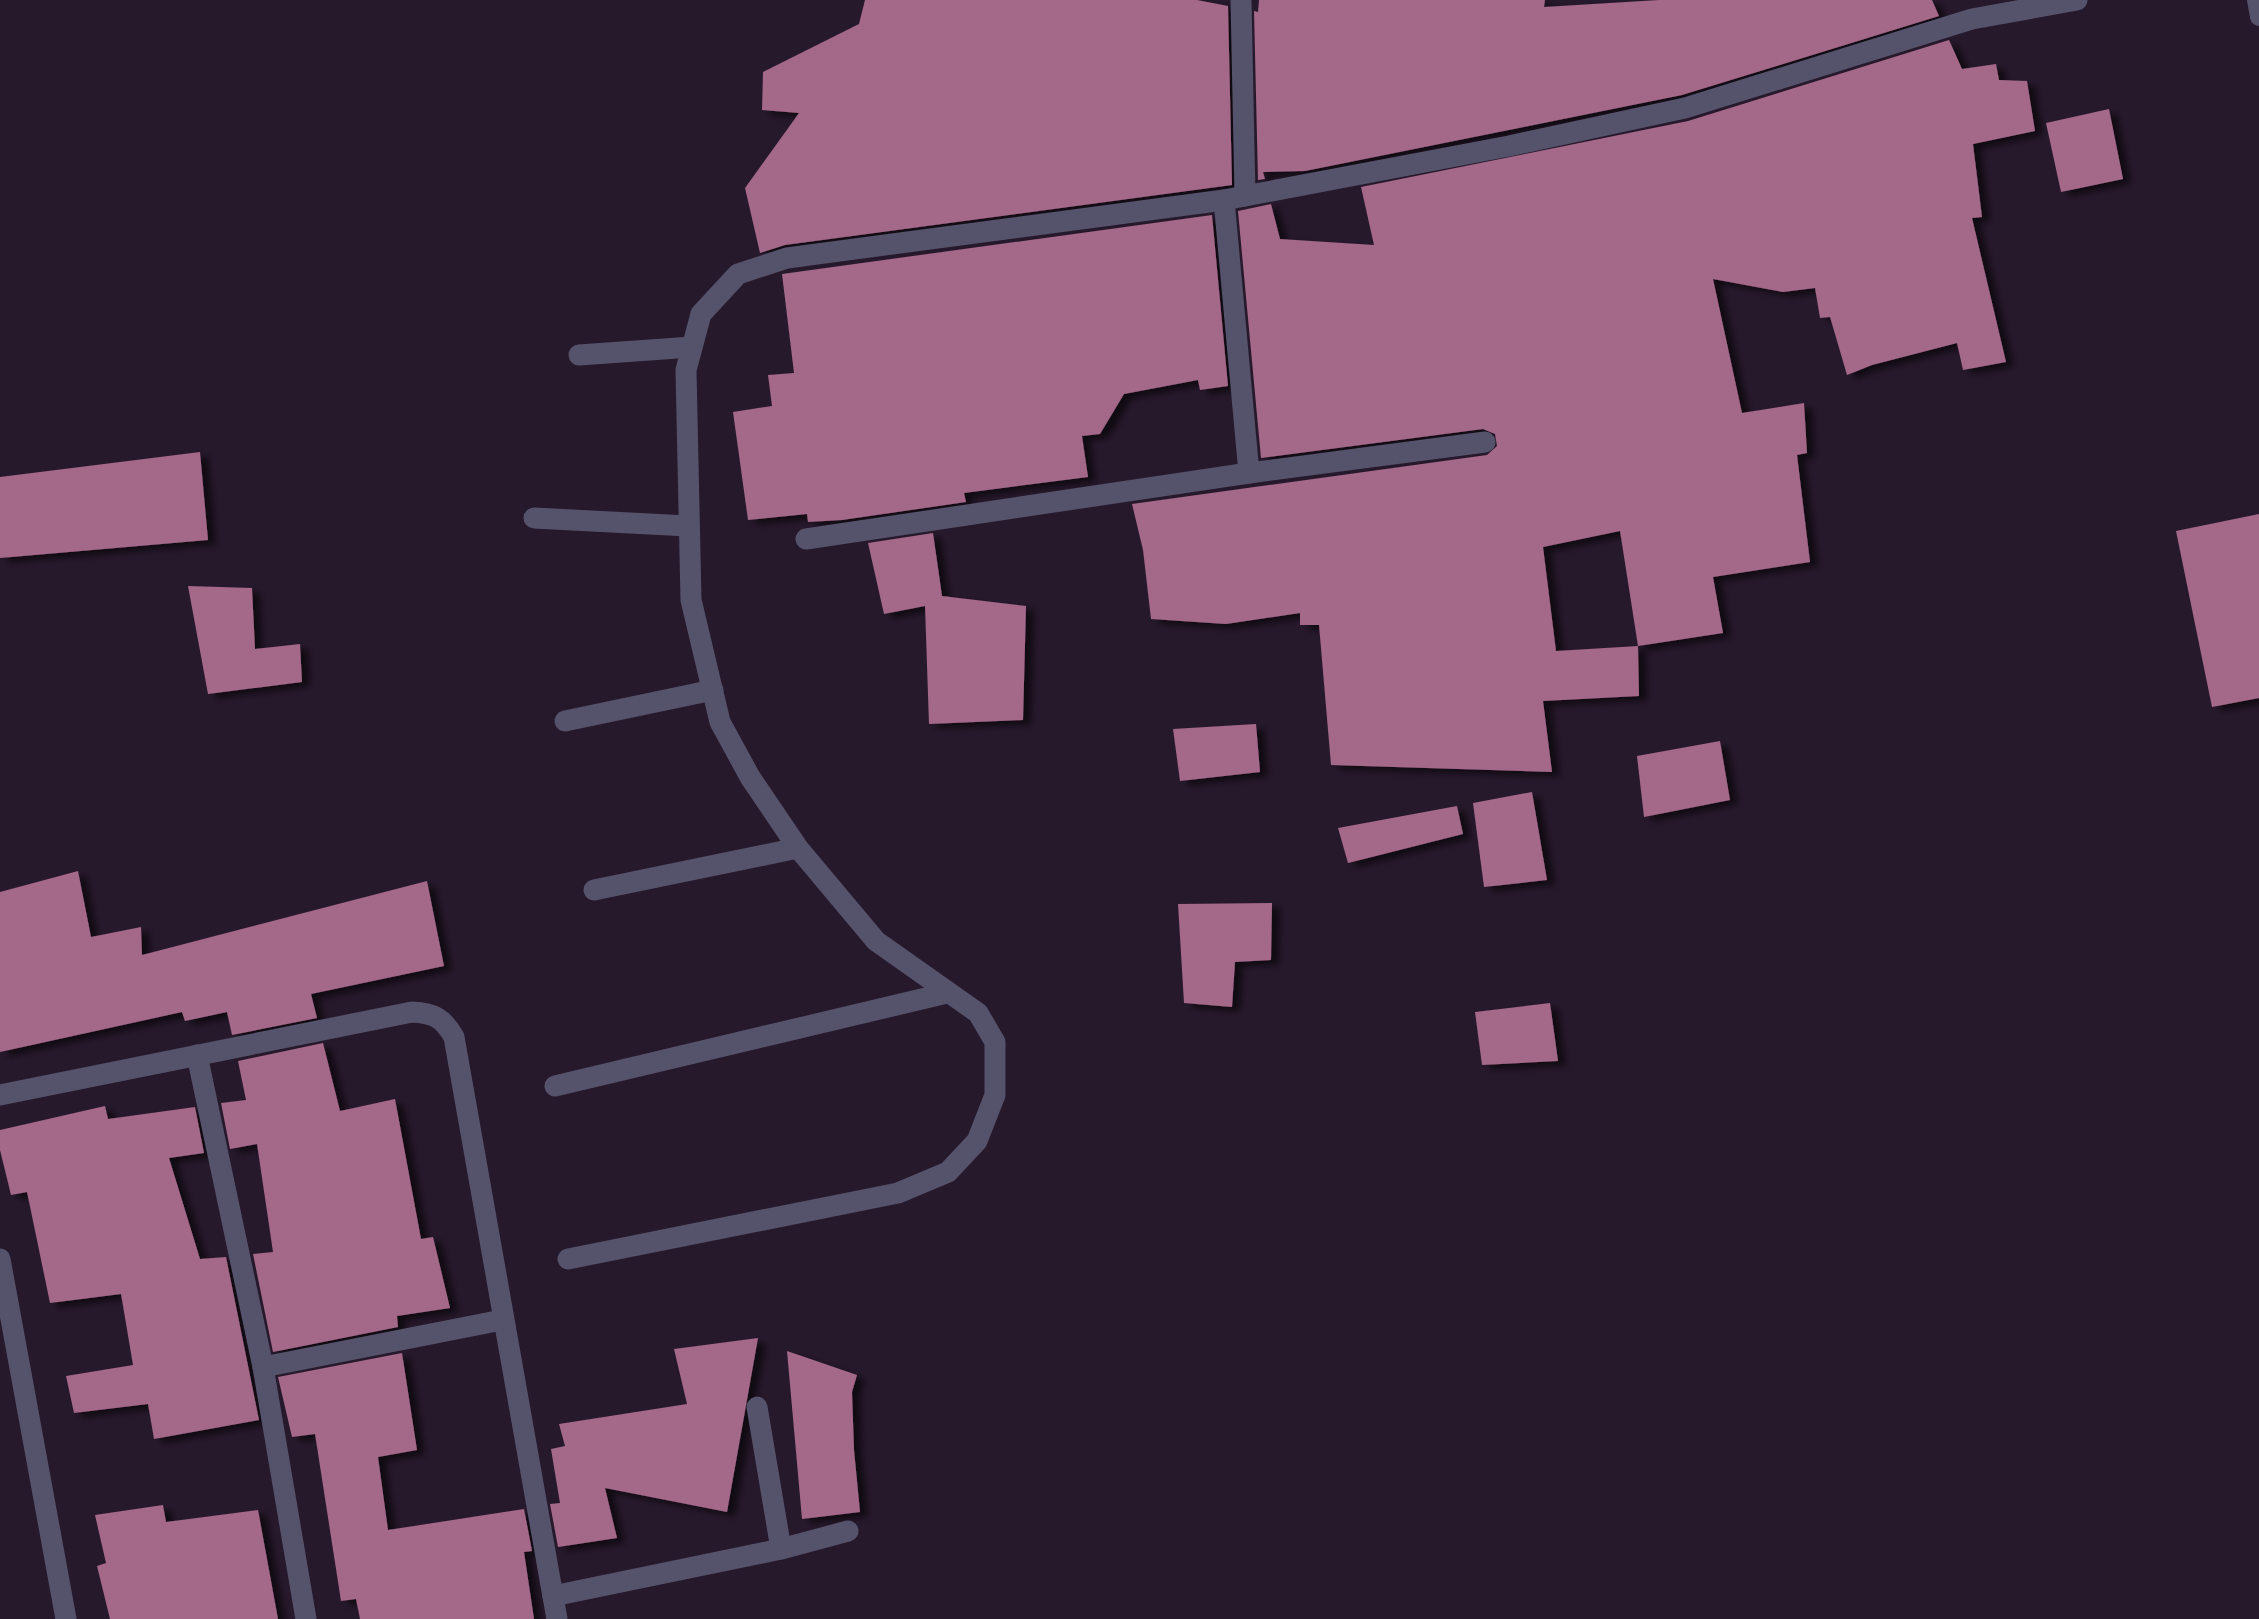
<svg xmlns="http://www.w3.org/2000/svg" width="2259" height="1619" font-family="'Alegreya Sans',sans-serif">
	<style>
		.building { fill: #a46789; fill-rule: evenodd; filter: url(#shadow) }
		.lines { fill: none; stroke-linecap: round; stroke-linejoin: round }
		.service { stroke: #55526b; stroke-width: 18 }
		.minor { stroke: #55526b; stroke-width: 21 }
	</style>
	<defs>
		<filter id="shadow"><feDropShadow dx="8" dy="4.5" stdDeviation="3.5" flood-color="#0009"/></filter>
	</defs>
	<rect width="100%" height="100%" fill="#27192c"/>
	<g class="building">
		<polygon points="865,0 1197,0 1228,6 1232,185 785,245 760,253 745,188 799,113 762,110 763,72 859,24"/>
		<polygon points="1259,0 1545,0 1544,7 1659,0 1932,0 1939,16 1682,95 1305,171 1263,172 1265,179 1258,180 1254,11 1258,12"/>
		<path d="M1949 40 1962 69 1996 64 1999 80 2027 81 2035 131 1973 144 1982 217 1972 218 2006 362 1963 370 1957 343 1872 365 1847 375 1830 317 1820 318 1815 288 1783 292 1713 279 1742 413 1804 403 1807 453 1797 455 1810 562 1713 577 1723 633 1638 646 1639 696 1543 701 1552 772 1331 765 1319 625H1300V613L1226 624 1151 619 1143 550 1132 504 1487 455 1497 446 1495 434 1483 429 1261 458 1238 211 1271 204 1280 239 1374 245 1361 187 1688 121ZM1620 531 1638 646 1556 651 1543 547Z"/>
		<polygon points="2109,109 2123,179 2061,192 2046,123"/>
		<polygon points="1212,215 1228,386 1200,390 1198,380 1124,394 1100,434 1082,436 1088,477 964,493 966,502 842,520 808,522 807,514 748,520 733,412 772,406 768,375 794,373 782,274"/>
		<polygon points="200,452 208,540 0,558 0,477"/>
		<polygon points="2259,514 2259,698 2212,707 2176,531"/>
		<polygon points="933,533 942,596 1026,606 1023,720 929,724 925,606 884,614 868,543"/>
		<polygon points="188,586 252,588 255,649 300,644 302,682 208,694"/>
		<polygon points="1256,724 1260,772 1180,781 1173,729"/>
		<polygon points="1720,741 1730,800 1644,817 1637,756"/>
		<polygon points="1532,792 1547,880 1484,887 1473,803"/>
		<polygon points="1457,806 1463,834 1348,863 1338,828"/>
		<polygon points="78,871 91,937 141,927 142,955 427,881 444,966 311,994 317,1018 232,1035 227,1012 185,1021 182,1012 0,1052 0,892"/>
		<polygon points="1272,903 1271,960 1235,962 1232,1007 1184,1003 1178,904"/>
		<polygon points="1550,1003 1558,1061 1482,1065 1475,1012"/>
		<polygon points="323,1043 340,1111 395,1099 421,1239 433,1237 450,1308 397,1316 398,1327 273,1352 253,1254 273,1252 257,1144 230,1149 221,1103 246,1100 238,1061"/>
		<polygon points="105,1106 108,1119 195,1107 204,1153 169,1158 200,1259 226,1257 259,1420 154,1439 148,1404 74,1413 66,1376 133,1365 121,1294 50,1303 27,1192 11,1195 0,1150 0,1130"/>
		<polygon points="758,1338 727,1512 605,1488 617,1538 558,1547 550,1504 560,1503 551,1449 565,1446 559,1424 687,1404 674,1349"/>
		<polygon points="787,1351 857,1375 852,1392 854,1450 860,1512 802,1519"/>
		<polygon points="402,1353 417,1450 378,1457 388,1530 524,1509 532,1551 524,1552 534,1619 360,1619 356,1599 341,1601 315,1434 292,1437 278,1377"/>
		<polygon points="163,1505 166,1522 258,1510 278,1619 110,1619 97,1566 106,1563 95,1515"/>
	</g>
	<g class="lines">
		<polyline class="service" points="2256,0 2259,17"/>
		<g class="minor">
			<polyline points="1241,0 1245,196"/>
			<polyline points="579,355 692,347"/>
			<polyline points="1249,473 1485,442"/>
			<polyline points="534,518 688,526"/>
			<polyline points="806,539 1249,473 1224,200"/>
			<polyline points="565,721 713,690"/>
			<polyline points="594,890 798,848"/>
			<polyline points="197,1055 263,1367 306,1619"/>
			<polyline points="555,1086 947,993"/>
			<path d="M0 1095 412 1012C434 1013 443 1018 454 1037L557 1619"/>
			<polyline points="0,1259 66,1619"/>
			<polyline points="568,1259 898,1193 948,1172 977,1141 995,1095 995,1042 978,1013 876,941 798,848 750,777 720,722 691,600 686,370 701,314 738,274 787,258 1224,200 1509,146 1685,108 1972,19 2077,0"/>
			<polyline points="263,1367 502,1320"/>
			<polyline points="757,1407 781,1549"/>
			<polyline points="553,1596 781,1549 848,1531"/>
		</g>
	</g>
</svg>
